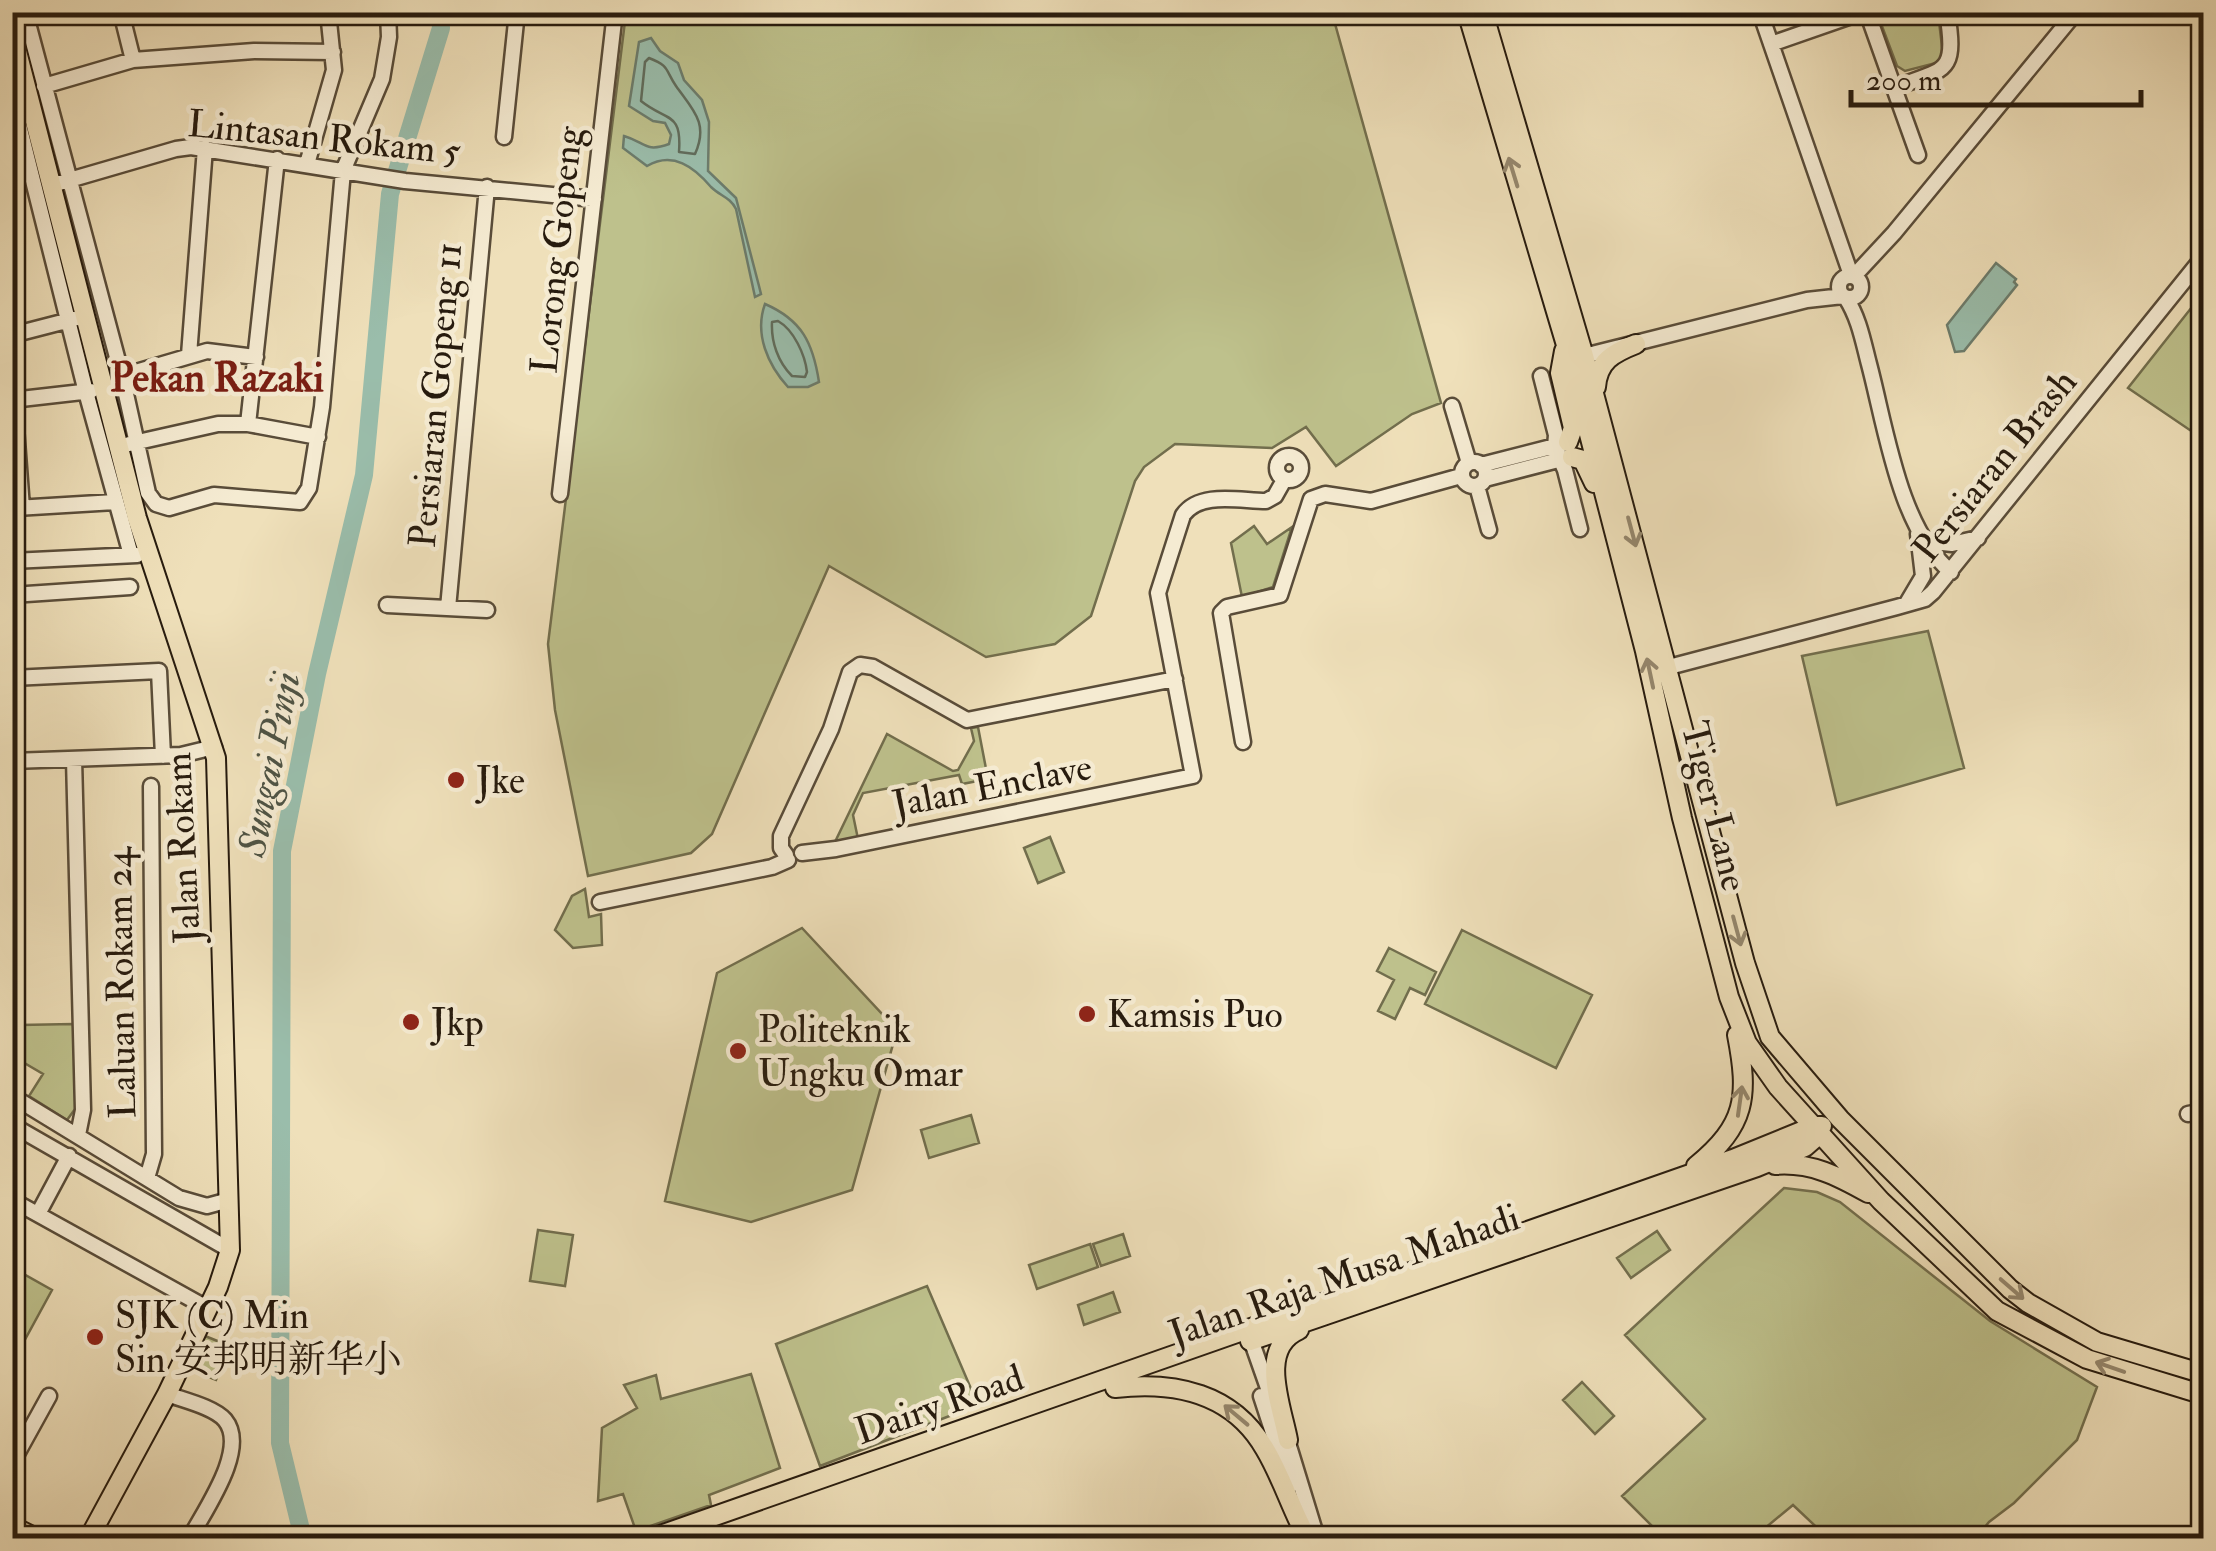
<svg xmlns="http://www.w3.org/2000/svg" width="2216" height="1551" font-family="'IM FELL Double Pica','Noto Serif SC',serif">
	<rect width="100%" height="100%" fill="#efe0ba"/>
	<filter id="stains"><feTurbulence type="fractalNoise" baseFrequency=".002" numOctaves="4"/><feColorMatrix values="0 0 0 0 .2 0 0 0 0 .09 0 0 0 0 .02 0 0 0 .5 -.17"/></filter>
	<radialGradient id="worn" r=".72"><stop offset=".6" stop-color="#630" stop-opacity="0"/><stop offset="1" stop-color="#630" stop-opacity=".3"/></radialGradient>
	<path fill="#bec18c" stroke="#726e4d" stroke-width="2.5" d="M626 13H1332L1441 403 1412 414 1336 466 1306 427 1272 448 1175 444 1144 467 1135 481 1091 616 1055 644 986 657 829 566 712 834 691 853 588 876 555 710 548 644Z
		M1877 13H1938L1943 55 1936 63 1905 71 1897 66Z
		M2203 293V439L2128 388Z
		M1254 526 1267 544 1292 527 1273 587 1242 597 1231 543Z
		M1928 631 1964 768 1837 805 1802 656Z
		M978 727 988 779 962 784 959 775 863 793 853 815 858 839 834 844 887 734 953 771 958 770 974 741 971 728Z
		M1050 837 1064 872 1038 883 1024 848Z
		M585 889 589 917 601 914 602 945 573 948 555 930 572 896Z
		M802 928 897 1030 852 1190 751 1222 665 1201 717 973Z
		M1462 930 1592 995 1556 1068 1425 1004Z
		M1389 948 1436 972 1425 995 1410 988 1395 1019 1378 1011 1394 980 1377 971Z
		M73 1024 78 1105 67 1120 29 1096 43 1074 21 1061 20 1025Z
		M971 1115 979 1143 929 1158 921 1130Z
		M1784 1188 1817 1192 1840 1202 1990 1321 2097 1387 2077 1440 2014 1503 1989 1522 1976 1538H1828L1793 1505 1753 1538H1664L1622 1496 1705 1419 1625 1335Z
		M538 1230 573 1235 565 1286 530 1281Z
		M1657 1231 1670 1250 1631 1278 1617 1258Z
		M1123 1234 1130 1256 1101 1266 1093 1244Z
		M1090 1244 1098 1267 1037 1289 1029 1265Z
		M13 1268 52 1290 16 1356 12 1354Z
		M927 1286 978 1405 820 1466 776 1344Z
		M1113 1292 1120 1312 1084 1325 1078 1305Z
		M205 1336 230 1346 216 1380 191 1370Z
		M751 1374 780 1468 709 1495 711 1505 636 1531 623 1494 598 1501 602 1428 637 1408 624 1385 656 1375 661 1399Z
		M1582 1382 1614 1416 1595 1434 1563 1400Z"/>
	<path fill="#9abdab" stroke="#6c7c6c" stroke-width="2.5" d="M651 38 660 51 678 63 684 80 702 100 709 122 708 171 736 198 759 286 761 294 755 297 736 209C730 197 720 196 711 187 694 167 673 151 647 166L623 148 624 136C645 142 645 153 669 144L671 135 665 123 653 121 629 106 639 42Z
		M1996 263 2016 279 2014 282 2017 285 1964 351 1955 352 1947 325Z
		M765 304C802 320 813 343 819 382L808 387H788C768 365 754 334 765 304Z"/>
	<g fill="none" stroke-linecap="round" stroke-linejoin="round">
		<path stroke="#606c5c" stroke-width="2.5" d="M649 58C670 66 665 70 676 86 693 110 709 123 695 154L679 152C682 111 667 122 641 101L645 62Z
			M778 321C794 330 805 355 807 372L805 377 792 376C778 362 771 342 772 322Z"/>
		<path stroke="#9abdab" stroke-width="18" d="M303 1538 280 1443 282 851 317 674 364 475 390 194 441 28 440 12"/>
		<g stroke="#594c39" stroke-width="19">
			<path id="minor" d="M25 12 122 376 148 493 156 504 169 508 214 495 300 502 309 488 322 407 343 171 382 79 389 37 388 12
				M121 12 133 60
				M1760 12 1851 275
				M1867 12 1894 88
				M1771 44 1863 12
				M44 86 133 60 254 51 333 52
				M12 97 86 392 131 555
				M504 137 517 12
				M1918 155 1894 88C1946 68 1957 75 1947 12
				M307 164 334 70 328 12
				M59 183 176 149 191 147 405 181 594 199
				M1839 287a11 11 0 1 1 22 0a11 11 0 1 1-22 0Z
				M1854 276 1894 233 2076 12
				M1846 298C1859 318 1863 341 1869 364 1886 428 1899 528 1951 572
				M12 335 74 319
				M189 355 205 148
				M1584 356 1807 300 1843 296
				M122 376 207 351 256 357
				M1541 376 1556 435 1555 447 1565 470 1580 529
				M12 400 91 391
				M14 400 22 508
				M1452 406 1469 463
				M248 424 277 159
				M129 444 218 424H248L318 437
				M1277 468a12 12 0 1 1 24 0a12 12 0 1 1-24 0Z
				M1462 474a12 12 0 1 1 24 0a12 12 0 1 1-24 0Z
				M1481 465 1563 444
				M1485 479 1566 458
				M1477 486 1489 530
				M560 494 615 12
				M1311 499 1325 494 1371 501 1461 476
				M16 508 115 502
				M1924 541 1952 544 1978 538
				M12 561 137 555
				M12 595 130 587
				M1907 603 1923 576 1918 534
				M387 605 487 610
				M448 608 487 187
				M1669 667 1897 607 1925 599 1933 592 2204 256
				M12 678 159 671 163 756
				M1243 742 1221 613 1227 607 1280 595 1311 499
				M74 759 83 1110 78 1135
				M12 761 181 755 214 747
				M802 853 836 849 1193 776 1158 593 1183 515C1200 491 1240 501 1266 501L1275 496 1284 480
				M786 855 781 848V836L831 729 850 672 860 665 873 667 967 720 1175 679
				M600 902 772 867 788 860
				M12 1096 179 1198 207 1206 229 1200
				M2188 1114 2204 1111
				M12 1125 230 1250
				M147 1178 154 1154 151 786
				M12 1200 207 1308
				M38 1214 69 1156
				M1249 1334 1275 1408
				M167 1394C183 1400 214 1407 225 1420 249 1449 204 1511 190 1538
				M1261 1396 1290 1485
				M1285 1433 1317 1538
				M12 1463 49 1396"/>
		</g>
		<g stroke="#271b0e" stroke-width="22">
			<path id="major" d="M1467 12 1566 345 1645 651 1682 818 1729 997 1747 1043 1778 1087 1881 1201 1997 1311 2087 1359 2204 1395
				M1483 12 1584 356 1745 963 1770 1037 1840 1119 2010 1289 2028 1303 2097 1342 2204 1374
				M12 32 137 518 216 758 230 1250 218 1287 167 1394 89 1538
				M1564 351 1560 373 1573 428 1568 442
				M1596 387C1598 361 1613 353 1636 344
				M1572 457 1583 460 1594 483
				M1775 1165C1811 1162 1838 1176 1868 1193
				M1696 1166C1746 1125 1749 1097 1737 1035
				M1250 1341 1757 1167 1805 1147 1821 1133
				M1115 1388C1175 1381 1233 1393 1265 1449 1280 1474 1289 1502 1302 1528
				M1288 1440C1282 1407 1257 1348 1299 1330
				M12 1526 36 1538
				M652 1538 1733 1159 1814 1126H1822"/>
		</g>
		<use href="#minor" stroke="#f5ebd2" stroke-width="14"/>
		<use href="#major" stroke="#efe0ba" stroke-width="18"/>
	</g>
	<defs><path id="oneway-shaft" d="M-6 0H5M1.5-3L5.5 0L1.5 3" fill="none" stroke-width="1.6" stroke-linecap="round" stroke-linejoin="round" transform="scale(2.5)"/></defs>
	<g stroke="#95876d">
		<use href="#oneway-shaft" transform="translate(1513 172) rotate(-107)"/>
		<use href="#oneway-shaft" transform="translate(1632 532) rotate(75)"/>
		<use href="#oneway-shaft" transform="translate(1650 673) rotate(-102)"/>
		<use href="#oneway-shaft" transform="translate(1737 931) rotate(75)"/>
		<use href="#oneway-shaft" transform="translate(1740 1101) rotate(-82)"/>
		<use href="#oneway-shaft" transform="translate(2012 1289) rotate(41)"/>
		<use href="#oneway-shaft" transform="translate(2110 1367) rotate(-161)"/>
		<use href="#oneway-shaft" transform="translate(1236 1415) rotate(-140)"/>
	</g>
	<g fill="#8f2418" stroke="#f5ebd2" stroke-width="4">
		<circle cx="456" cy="780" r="10"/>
		<circle cx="1087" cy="1014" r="10"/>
		<circle cx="411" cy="1022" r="10"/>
		<circle cx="738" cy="1051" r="10"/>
		<circle cx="95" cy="1337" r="10"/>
	</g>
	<g text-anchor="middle" stroke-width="9" stroke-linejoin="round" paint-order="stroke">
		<g font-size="38" fill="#271b0e" stroke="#f5ebd2">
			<text transform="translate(324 137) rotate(6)" y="13">Lintasan Rokam 5</text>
			<text transform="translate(556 250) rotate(-84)" y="13">Lorong Gopeng</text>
			<text transform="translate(435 395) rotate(-85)" y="13">Persiaran Gopeng 11</text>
			<text transform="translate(1994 465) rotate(-51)" y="13">Persiaran Brash</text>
			<text transform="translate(992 785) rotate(-11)" y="13">Jalan Enclave</text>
			<text transform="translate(1715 806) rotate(76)" y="13">Tiger Lane</text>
			<text transform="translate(182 848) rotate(-93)" y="13">Jalan Rokam</text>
			<text transform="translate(120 983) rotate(-91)" y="13">Laluan Rokam 24</text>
			<text transform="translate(1344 1275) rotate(-19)" y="13">Jalan Raja Musa Mahadi</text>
			<text transform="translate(939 1404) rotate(-19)" y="13">Dairy Road</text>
		</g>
		<g font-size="38" fill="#271b0e" stroke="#f5ebd2" text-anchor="start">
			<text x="476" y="793">Jke</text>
			<text x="1107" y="1027">Kamsis Puo</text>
			<text x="431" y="1035">Jkp</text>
			<text x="758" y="1042">Politeknik<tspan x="758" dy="44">Ungku Omar</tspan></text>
			<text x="115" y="1328">SJK (C) Min<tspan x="115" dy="44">Sin 安邦明新华小</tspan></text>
		</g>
		<g font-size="40" font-weight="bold" fill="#7a1f14" stroke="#f5ebd2">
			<text x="217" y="391">Pekan Razaki</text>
		</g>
		<g font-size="40" font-style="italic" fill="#4f5445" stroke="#f5ebd2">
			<text transform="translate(268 764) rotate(-79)" y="14">Sungai Pinji</text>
		</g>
	</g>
	<rect width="2216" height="1551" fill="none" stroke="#efe0ba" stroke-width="50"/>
	<rect x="15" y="15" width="2186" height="1521" fill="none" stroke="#271b0e" stroke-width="5"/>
	<rect x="25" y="25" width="2166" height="1501" fill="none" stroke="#271b0e" stroke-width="2.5"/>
	<path d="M1851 90v15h290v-15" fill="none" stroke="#271b0e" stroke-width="5"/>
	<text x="1866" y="90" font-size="30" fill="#271b0e" stroke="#f5ebd2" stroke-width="8" paint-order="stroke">200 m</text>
	<rect width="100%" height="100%" filter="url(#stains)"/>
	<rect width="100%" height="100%" fill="url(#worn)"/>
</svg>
